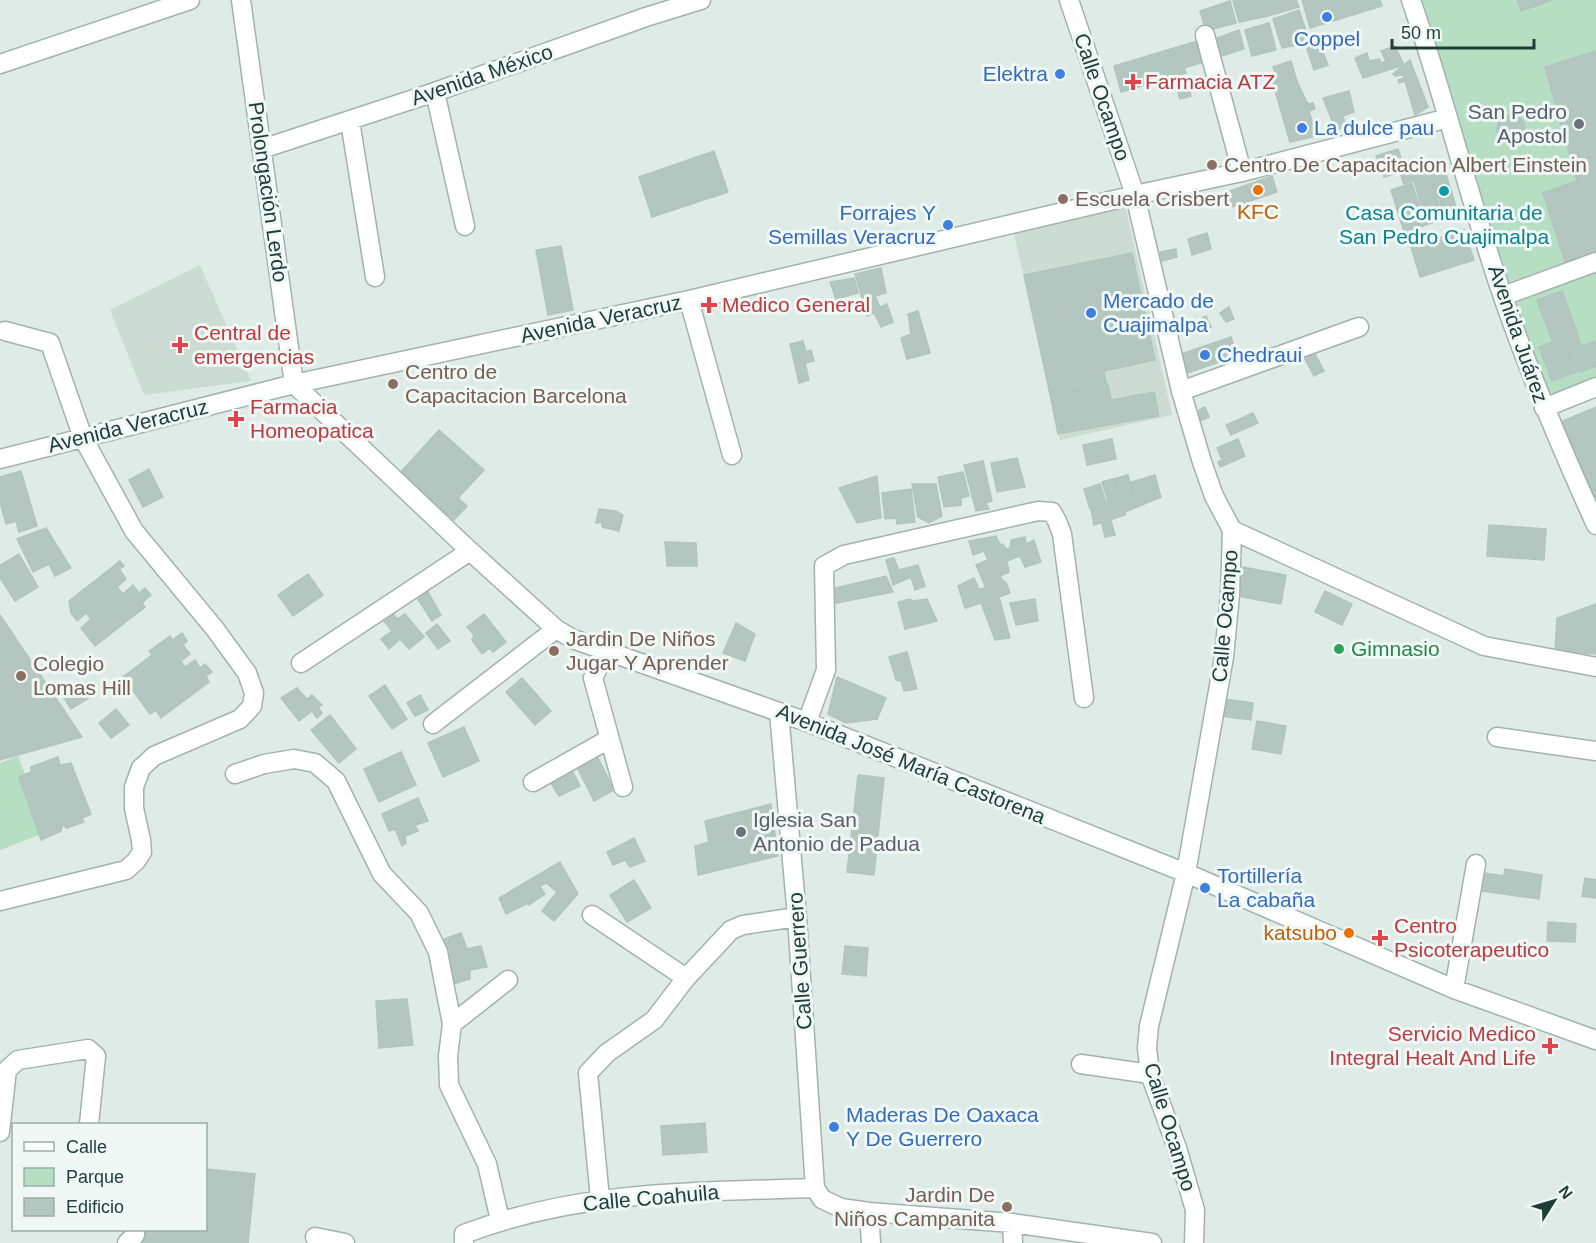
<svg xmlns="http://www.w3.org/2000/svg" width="1596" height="1243" font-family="Arial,sans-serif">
	<rect width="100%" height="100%" fill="#dfebe6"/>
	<path fill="#cddbd5" d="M1126 208 1172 415 1060 440 1014 233Z
		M200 265 251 381 144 395 110 310Z"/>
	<path fill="#b6dec3" d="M1410 0H1596V384L1550 405Z
		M18 756 47 832 0 850V763Z"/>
	<path fill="#b4c6c0" stroke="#b1c5be" stroke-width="1.5" d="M1263 0H1296L1299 7 1268 16Z
		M1263 0 1268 16 1239 22 1233 1Z
		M1302 0H1380L1382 6 1310 28Z
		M1517 0H1552L1521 11Z
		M1230 1 1236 23 1206 31 1200 11Z
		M1299 10 1310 42 1282 48 1273 19Z
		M1269 23 1276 50 1252 56 1245 30Z
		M1239 30 1244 49 1218 57 1215 39Z
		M1201 40 1207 61 1184 68 1186 73 1121 92 1114 66Z
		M1319 43 1328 65 1314 70 1307 49 1309 46Z
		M1395 46 1404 65 1363 78 1355 58 1367 53 1369 61 1379 59 1382 63 1386 61 1381 51Z
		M1596 51V252L1565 262 1543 193 1577 181 1545 67Z
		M1410 60 1428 107 1415 115 1405 81 1399 83 1398 80 1404 78 1403 75 1395 76 1393 74Z
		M1291 61 1297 81 1306 101 1309 104 1313 103 1315 109 1309 111 1317 136 1290 142 1271 77 1277 78 1273 67Z
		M1188 85 1191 96 1180 99 1177 89Z
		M1349 91 1354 112 1343 116 1346 127 1336 130 1323 98Z
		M1497 129a14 14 0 1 1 28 0a14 14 0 1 1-28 0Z
		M1398 149 1405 170 1384 177 1376 156Z
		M714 151 728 192 652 217 639 177Z
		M1596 156V192L1583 195 1573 163Z
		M1442 162 1459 216 1446 220 1429 165Z
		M1428 165 1439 204 1422 209 1414 180 1404 184 1400 173Z
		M1272 176 1277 192 1232 207 1227 192Z
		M1578 182 1583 197 1596 193V247L1567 257 1544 194Z
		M1412 183 1421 211 1440 205 1444 219 1404 232 1391 190Z
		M1464 230 1474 260 1420 277 1411 247Z
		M1207 233 1211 249 1192 255 1188 239Z
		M561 246 573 310 548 315 536 250Z
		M1176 249 1177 257 1162 261 1160 252Z
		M1132 253 1155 360 1104 371 1106 383 1050 394 1024 275Z
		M881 268 886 293 875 296 880 307 887 304 893 322 881 327 874 313 867 316 855 274Z
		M854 278 858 293 836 299 830 282Z
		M1562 291 1577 332 1552 341 1537 300Z
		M1229 307 1234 319 1226 322 1220 313Z
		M918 311 930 353 907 359 901 338 911 334 908 314Z
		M1206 316 1211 327 1202 331 1198 320Z
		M1577 333 1581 345 1571 348 1579 371 1552 381 1539 347Z
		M1231 337 1237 356 1187 373 1181 354Z
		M803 341 806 352 811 350 814 361 805 363 809 380 799 383 790 344Z
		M1596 341V366L1581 372 1574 349Z
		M1313 350 1324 371 1314 376 1303 355Z
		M1108 384 1111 400 1154 392 1159 416 1058 434 1050 394Z
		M1205 407 1209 417 1200 421 1199 410Z
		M1596 407V506H1593L1563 421Z
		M1253 413 1258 423 1231 435 1226 425Z
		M439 430 484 470 458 498 467 506 454 520 401 472Z
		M1112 439 1116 459 1087 465 1083 445Z
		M1238 439 1245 456 1220 467 1218 462 1222 460 1217 448Z
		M1017 458 1025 487 997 492 991 463Z
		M983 461 992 501 986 503 989 509 976 511 964 465Z
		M149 469 163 497 143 507 129 480Z
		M21 471 37 526 19 532 16 521 6 524 0 502V477Z
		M963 472 969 496 961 498V505L944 507 938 477Z
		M1128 475 1134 495 1120 499 1114 479Z
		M1155 475 1158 486 1145 491 1142 479Z
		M877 476 881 518 857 523 839 488Z
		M1113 479 1118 499 1108 502 1102 482Z
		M1142 479 1145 491 1134 494 1131 482Z
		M912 484H936L942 516 929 523 918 517Z
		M1100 484 1106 503 1090 509 1084 489Z
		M1158 487 1161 497 1125 512V515L1094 525 1091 509Z
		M911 489 915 522 897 524 896 518 885 519 882 493Z
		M599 509 616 511 623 515 619 531 602 527V522L596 523Z
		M1111 521 1115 535 1105 537 1102 524Z
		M1489 525 1546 529 1544 560 1487 556Z
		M46 528 71 568 55 576 49 564 33 572 17 539Z
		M996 536 1000 545 1003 544 1006 549 1010 548 1011 540 1025 537 1026 544 1034 540 1041 562 1025 567 1020 556 1007 561 1009 572 1000 576 1003 581 1006 582 1010 593 999 597 1010 638 995 640 981 603 965 608 958 586 974 578 979 589 986 588 976 565 988 560 984 551 973 555 969 541Z
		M665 542 696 543 697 566H667Z
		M19 554 38 587 15 601 0 578V565Z
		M894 558 899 570 918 565 925 586 915 590 911 577 893 585 886 560Z
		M120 561 124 566 119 569 126 579 117 587 123 594 133 585 139 593 145 588 151 595 142 603 145 607 95 646 81 628 91 619 86 613 77 621 71 613 69 601Z
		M1243 567 1286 575 1281 604 1237 596Z
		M308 574 323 595 293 616 278 595Z
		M886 576 893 592 832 604 827 590Z
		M429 583 428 592 441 615 432 621 414 593Z
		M1325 591 1352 604 1342 625 1315 612Z
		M910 599 912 601 927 599 937 621 905 629 898 602Z
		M1035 599 1038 621 1016 625 1010 603Z
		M1596 604V654L1555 651 1557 618Z
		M391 610 397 619 405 614 424 637 409 649 400 639 389 649 381 639 392 631 380 616Z
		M484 614 506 642 493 652 490 648 482 654 472 640 474 635 467 627Z
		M0 615 82 737 0 760Z
		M736 623 755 634 745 661 723 653Z
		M437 624 450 641 438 649 426 633Z
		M182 633 187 641 183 645 190 654 181 661 185 667 195 660 200 668 205 664 212 672 206 676 209 682 161 718 156 710 150 714 123 677 152 655 149 651 170 636 172 640Z
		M907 652 917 689 904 691 901 681 896 680 889 657Z
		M837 677 886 698 877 719 846 723 828 714Z
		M522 678 551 711 535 725 506 692Z
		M87 682 95 694 71 709 60 692 71 684 75 690Z
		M385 685 407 719 392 729 369 696Z
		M297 688 307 699 312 695 322 705 318 707 322 713 317 718 312 711 299 721 281 698Z
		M420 695 428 710 415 716 407 703Z
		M1224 699 1253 703 1251 720 1222 716Z
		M116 709 129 725 111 738 99 723Z
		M330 715 356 749 339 763 311 730Z
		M1257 721 1286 726 1281 754 1252 749Z
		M464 727 479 761 443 777 428 743Z
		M401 752 416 785 379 802 364 769Z
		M597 756 614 790 594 801 577 767Z
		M58 757 60 765 71 763 91 814 82 818 84 822 66 828 63 823 61 831 41 840 19 777 31 772V767Z
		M571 768 580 786 559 796 549 780Z
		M858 775 884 778 874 875 847 872Z
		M418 798 428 821 415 825 418 831 405 836 406 843 402 846 395 829 389 831 382 814Z
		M771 804 778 856 698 875 695 846 709 842 705 821Z
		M634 838 645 861 630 867 625 860 613 865 607 852Z
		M560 862 578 894 554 921 542 911 557 892 546 883 540 886 545 894 529 905 528 903 506 914 499 898Z
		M1505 869 1542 875 1539 899 1476 890 1479 872 1504 876Z
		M1585 878 1596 880V898L1582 896Z
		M634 880 651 908 627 922 610 895Z
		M1548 922 1576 924 1575 942 1547 941Z
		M461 933 467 949 481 946 487 967 470 970V979L450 985 439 941Z
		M845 946 868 948 866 976 842 974Z
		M407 999 413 1045 379 1048 376 1001Z
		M705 1123 707 1152 663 1155 661 1126Z
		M206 1169 255 1174 248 1243H136L138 1230H206Z"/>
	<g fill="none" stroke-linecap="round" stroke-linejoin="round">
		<g stroke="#a2b3ae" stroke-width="21">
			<path id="minor" d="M241 0 294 384
				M1069 0 1135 195 1181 391 1202 462 1214 496 1232 530 1230 594 1224 657 1186 873 1149 1026 1147 1048 1150 1074 1177 1148 1195 1210 1194 1243
				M1411 0C1445 98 1469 199 1503 297 1530 375 1562 450 1596 525
				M1205 35 1242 172
				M0 64 190 0
				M435 92 465 226
				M350 121 375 277
				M262 149 435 92 646 17 701 0
				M1503 296 1596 262
				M689 300 732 455
				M294 384 470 551 556 629 573 639 807 722 1186 873 1454 989 1596 1040
				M1181 391 1359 327
				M1544 408 1596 387
				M0 459 294 384 689 300 1135 195 1242 172 1448 118
				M1232 530 1484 646 1596 667
				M601 649 599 666 593 678 623 787
				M301 663 470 551
				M779 712 797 917 815 1188 822 1199 841 1208 869 1212 1012 1223 1152 1243
				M807 722 826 670 824 566 844 555 1038 511 1052 512 1057 521 1062 534 1084 698
				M433 724 556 629
				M1497 737 1596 751
				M235 774 264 764 294 759 315 763 336 781 382 874 419 913 438 952 452 1024 448 1056 449 1085 487 1164 500 1220
				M533 782 609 739
				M0 901 126 870 136 861 142 852 141 840 134 808V787L141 768 154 756 240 719 252 706 254 693 247 673 215 629 134 531 83 438 50 343 5 331
				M592 915 686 978
				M1454 989 1476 864
				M452 1024 508 980
				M1081 1064 1150 1074
				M0 1132 7 1070 18 1060 88 1049 96 1056 89 1124
				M600 1199 588 1073 607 1053 654 1020 686 978 731 930 743 925 797 917
				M869 1212 871 1243
				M1012 1223 1013 1243
				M315 1237 345 1243
				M127 1243 135 1235V1230
				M464 1243V1234C579 1190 694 1192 815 1188"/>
		</g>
		<use href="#minor" stroke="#fff" stroke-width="18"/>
	</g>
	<g fill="#3f7fe0" stroke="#eff8f4" stroke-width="2">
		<circle cx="1327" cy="17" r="6"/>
		<circle cx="1060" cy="74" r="6"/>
		<circle cx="1302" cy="128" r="6"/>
		<circle cx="948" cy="225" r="6"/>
		<circle cx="1091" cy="313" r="6"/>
		<circle cx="1205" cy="355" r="6"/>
		<circle cx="1205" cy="888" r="6"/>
		<circle cx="834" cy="1127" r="6"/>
	</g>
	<g fill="#e0444e" stroke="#eff8f4" stroke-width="2">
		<path d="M1130 73h6v6h6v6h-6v6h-6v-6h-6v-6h6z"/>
		<path d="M706 296h6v6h6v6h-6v6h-6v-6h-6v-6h6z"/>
		<path d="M177 336h6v6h6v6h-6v6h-6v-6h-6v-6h6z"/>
		<path d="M233 410h6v6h6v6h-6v6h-6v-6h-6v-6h6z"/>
		<path d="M1377 929h6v6h6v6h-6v6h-6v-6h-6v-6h6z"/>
		<path d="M1547 1037h6v6h6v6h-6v6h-6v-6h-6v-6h6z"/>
	</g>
	<g fill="#6b7280" stroke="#eff8f4" stroke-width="2">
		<circle cx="1579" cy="124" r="6"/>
		<circle cx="741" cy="832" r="6"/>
	</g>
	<g fill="#8d6e63" stroke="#eff8f4" stroke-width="2">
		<circle cx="1212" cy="165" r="6"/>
		<circle cx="1063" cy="199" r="6"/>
		<circle cx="393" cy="384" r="6"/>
		<circle cx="554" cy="651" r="6"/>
		<circle cx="21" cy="676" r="6"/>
		<circle cx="1007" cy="1207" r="6"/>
	</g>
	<g fill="#e8710a" stroke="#eff8f4" stroke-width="2">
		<circle cx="1258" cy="190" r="6"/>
		<circle cx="1349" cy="933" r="6"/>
	</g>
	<circle fill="#0f9aa8" stroke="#eff8f4" stroke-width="2" cx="1444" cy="191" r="6"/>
	<circle fill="#2e9e5b" stroke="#eff8f4" stroke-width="2" cx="1339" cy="649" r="6"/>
	<g text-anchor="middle" stroke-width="6" stroke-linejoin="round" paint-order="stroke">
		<g font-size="21" fill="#366cbe" stroke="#eff8f4" text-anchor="start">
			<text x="1327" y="46" text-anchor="middle">Coppel</text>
			<text x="1048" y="81" text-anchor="end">Elektra</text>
			<text x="1314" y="135">La dulce pau</text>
			<text x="936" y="220" text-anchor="end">Forrajes Y<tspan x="936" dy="24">Semillas Veracruz</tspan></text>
			<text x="1103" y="308">Mercado de<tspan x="1103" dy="24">Cuajimalpa</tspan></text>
			<text x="1217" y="362">Chedraui</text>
			<text x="1217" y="883">Tortillería<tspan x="1217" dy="24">La cabaña</tspan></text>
			<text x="846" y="1122">Maderas De Oaxaca<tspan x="846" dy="24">Y De Guerrero</tspan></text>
		</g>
		<g font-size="21" fill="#1f3c36" stroke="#eff8f4">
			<text transform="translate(482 75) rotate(-19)" y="7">Avenida México</text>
			<text transform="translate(1102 97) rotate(71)" y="7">Calle Ocampo</text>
			<text transform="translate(268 192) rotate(82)" y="7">Prolongación Lerdo</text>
			<text transform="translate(601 319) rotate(-12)" y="7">Avenida Veracruz</text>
			<text transform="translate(1518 334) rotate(71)" y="7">Avenida Juárez</text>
			<text transform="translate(128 426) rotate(-14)" y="7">Avenida Veracruz</text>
			<text transform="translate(1225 616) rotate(-85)" y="7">Calle Ocampo</text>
			<text transform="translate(911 764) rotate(22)" y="7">Avenida José María Castorena</text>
			<text transform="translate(800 961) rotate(-94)" y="7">Calle Guerrero</text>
			<text transform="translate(1170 1127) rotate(73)" y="7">Calle Ocampo</text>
			<text transform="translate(651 1198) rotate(-5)" y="7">Calle Coahuila</text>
		</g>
		<g font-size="21" fill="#be3a42" stroke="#eff8f4" text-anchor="start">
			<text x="1145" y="89">Farmacia ATZ</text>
			<text x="722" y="312">Medico General</text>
			<text x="194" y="340">Central de<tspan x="194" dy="24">emergencias</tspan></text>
			<text x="250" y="414">Farmacia<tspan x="250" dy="24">Homeopatica</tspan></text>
			<text x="1394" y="933">Centro<tspan x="1394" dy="24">Psicoterapeutico</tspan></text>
			<text x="1536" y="1041" text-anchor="end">Servicio Medico<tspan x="1536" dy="24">Integral Healt And Life</tspan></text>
		</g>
		<g font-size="21" fill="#5b616d" stroke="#eff8f4" text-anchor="end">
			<text x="1567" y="119">San Pedro<tspan x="1567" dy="24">Apostol</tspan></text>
			<text x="753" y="827" text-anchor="start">Iglesia San<tspan x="753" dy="24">Antonio de Padua</tspan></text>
		</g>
		<g font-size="21" fill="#785e54" stroke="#eff8f4" text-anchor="start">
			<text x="1224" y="172">Centro De Capacitacion Albert Einstein</text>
			<text x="1075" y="206">Escuela Crisbert</text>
			<text x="405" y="379">Centro de<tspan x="405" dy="24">Capacitacion Barcelona</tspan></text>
			<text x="566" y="646">Jardin De Niños<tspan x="566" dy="24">Jugar Y Aprender</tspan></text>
			<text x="33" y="671">Colegio<tspan x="33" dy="24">Lomas Hill</tspan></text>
			<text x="995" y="1202" text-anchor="end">Jardin De<tspan x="995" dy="24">Niños Campanita</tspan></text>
		</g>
		<g font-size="21" fill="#c56008" stroke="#eff8f4">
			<text x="1258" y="219">KFC</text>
			<text x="1337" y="940" text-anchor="end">katsubo</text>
		</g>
		<g font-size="21" fill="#0d838f" stroke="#eff8f4">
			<text x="1444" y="220">Casa Comunitaria de<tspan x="1444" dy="24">San Pedro Cuajimalpa</tspan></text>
		</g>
		<g font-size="21" fill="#27864d" stroke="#eff8f4" text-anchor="start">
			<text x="1351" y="656">Gimnasio</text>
		</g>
	</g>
	<rect x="12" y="1123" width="195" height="108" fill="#eff8f4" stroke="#9cada8" stroke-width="1.5"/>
	<rect x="24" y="1142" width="30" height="9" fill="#ffffff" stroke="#9cada8" stroke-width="1.5"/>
	<text x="66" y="1153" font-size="18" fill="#1f3c36">Calle</text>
	<rect x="24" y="1168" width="30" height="18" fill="#b6dec3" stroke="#9cada8" stroke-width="1.5"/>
	<text x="66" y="1183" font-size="18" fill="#1f3c36">Parque</text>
	<rect x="24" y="1198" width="30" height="18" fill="#b4c6c0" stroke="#9cada8" stroke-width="1.5"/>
	<text x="66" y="1213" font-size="18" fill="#1f3c36">Edificio</text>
	<g transform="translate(1554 1201) rotate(53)" stroke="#eff8f4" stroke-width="4.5" paint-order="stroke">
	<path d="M0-4.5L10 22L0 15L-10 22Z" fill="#1f3c36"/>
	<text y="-9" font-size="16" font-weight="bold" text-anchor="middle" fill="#1f3c36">N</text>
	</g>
	<path d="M1392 39v9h142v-9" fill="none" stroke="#1f3c36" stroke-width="3"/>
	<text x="1401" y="39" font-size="18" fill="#1f3c36" stroke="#eff8f4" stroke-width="4.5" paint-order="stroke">50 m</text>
</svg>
